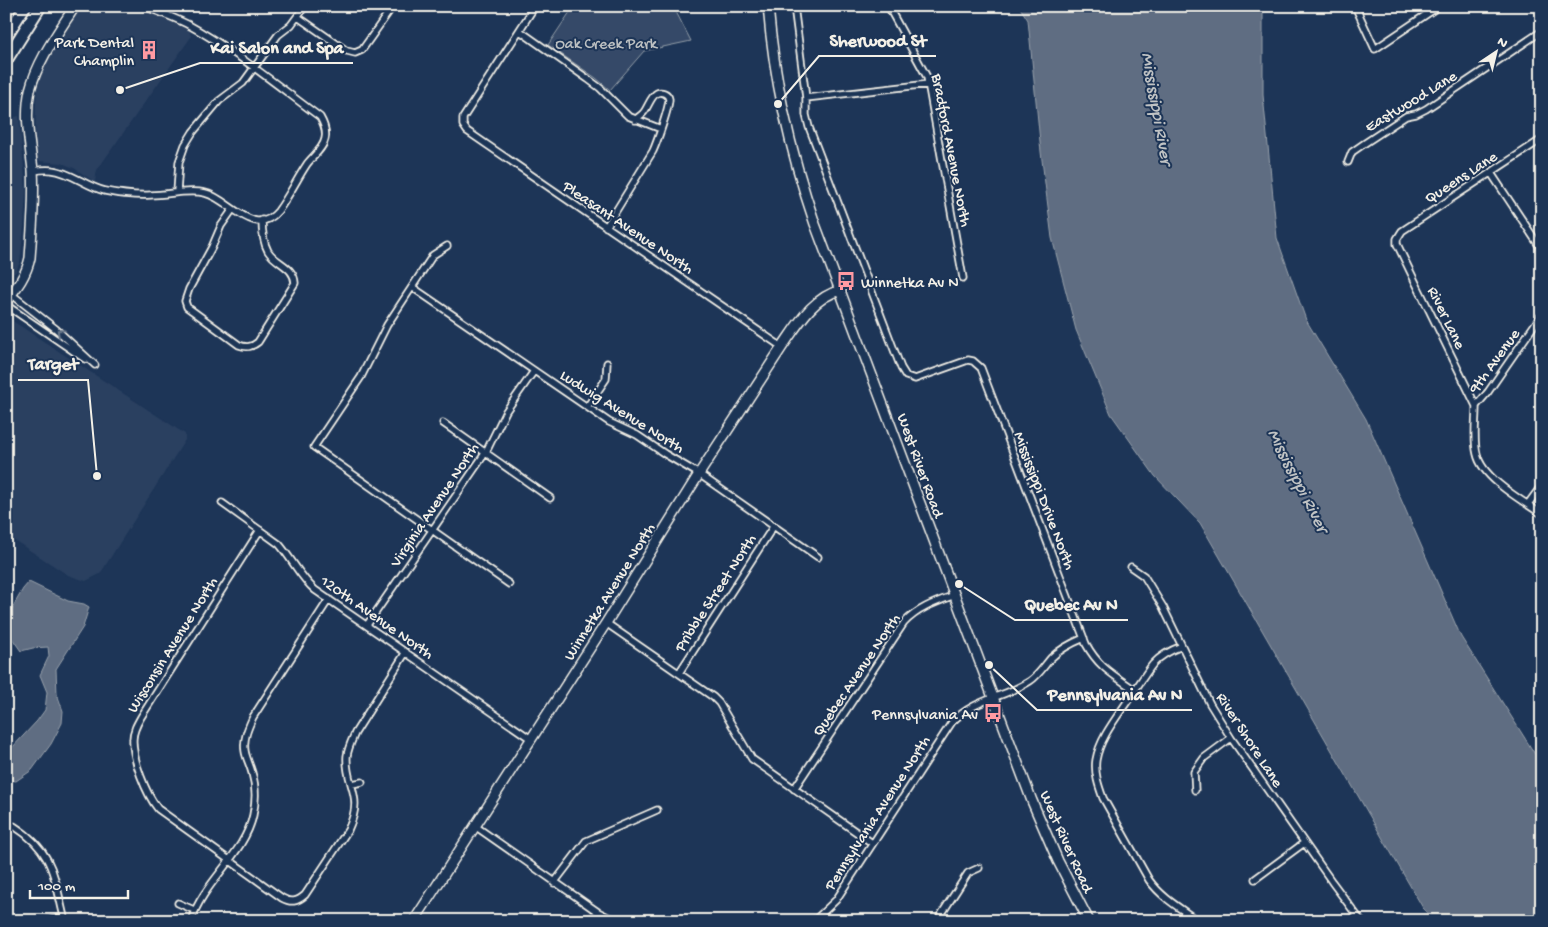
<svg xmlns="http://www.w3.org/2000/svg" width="1548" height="927" font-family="'Gochi Hand',sans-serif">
	<rect width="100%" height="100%" fill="#1d3557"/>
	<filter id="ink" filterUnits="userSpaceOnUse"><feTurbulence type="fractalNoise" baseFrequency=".02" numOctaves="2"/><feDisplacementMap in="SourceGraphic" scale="10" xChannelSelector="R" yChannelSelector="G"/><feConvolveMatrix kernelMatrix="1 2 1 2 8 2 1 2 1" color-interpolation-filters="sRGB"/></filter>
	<g filter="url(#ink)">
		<path fill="#2a4060" d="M80 6H124L153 13 189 29 191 37 97 170 95 182 74 168 62 163 40 161 36 158 35 152 36 99 38 81 49 56Z
			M19 116 26 190 24 224 20 262 15 273 11 274 6 271V119Z
			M11 320 185 434V440L100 574 86 581 68 575 6 535V323Z"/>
		<path fill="#354a67" stroke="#949ea8" d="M590 6H673L691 41 644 51 610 90 596 78 548 45 572 9Z"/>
		<path fill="#5e6d82" stroke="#9aa2ab" d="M1019 6H1263V95L1277 238 1306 320 1366 419 1461 637 1538 759 1542 762V921H1435L1423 908 1200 523 1155 476 1111 414 1076 330 1052 238 1041 152 1028 20Z
			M29 582 68 601 84 604 89 607 83 627 56 669 57 694 63 711 62 723 51 744 32 770 16 781 10 780 6 774 10 750 37 721 45 710 47 692 40 675 49 656 48 647 33 648 21 651 7 631 6 619 23 589Z"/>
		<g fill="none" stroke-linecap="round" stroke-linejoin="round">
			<g stroke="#f4f1e8" stroke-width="9">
				<path id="street" d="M535 6 463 118V125L467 131 782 347
					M794 6 806 98V115L809 127 901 368 906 376 915 379 968 360 973 361 981 368 1086 644C1099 668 1114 675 1135 690
					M888 6 927 77 963 278
					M1355 6 1375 49 1439 6
					M298 17 347 51 355 53 362 50 393 6
					M520 31 588 79 600 88 628 116 661 129
					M806 98 929 84
					M1348 162 1352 152 1365 143 1406 116 1416 114 1426 109 1542 31
					M33 171C39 170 46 169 52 170 71 172 87 187 105 191 120 194 136 196 151 195 169 195 187 189 205 193 229 198 254 240 278 211 289 196 297 179 307 164 313 156 323 149 325 139 327 131 324 124 320 117 278 86 233 49 187 24 173 17 159 12 144 6
					M1491 173 1542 250
					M177 192 179 162 185 145 193 132 219 101 243 83 278 35 291 25 305 6
					M233 209 221 226 212 247 189 289 185 301 187 307 194 312 239 345C247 348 252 347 258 342L295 283C294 266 276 264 268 251 263 242 262 231 262 220
					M606 227 653 151C657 142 669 108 669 99 668 93 661 91 657 93 651 96 648 107 644 112 642 115 638 117 635 120
					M447 246 433 255 387 325 361 377 314 447 509 584
					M412 287 609 422 637 435 665 454 699 474 818 557
					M6 290 56 329 95 365
					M6 305 85 359
					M1542 314 1488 392 1476 406C1476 422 1473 439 1477 454 1482 478 1521 500 1542 514
					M1476 406 1410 271 1397 244V239L1402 231 1542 139
					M587 407 606 379 607 363
					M443 423 550 498
					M222 503 279 544C292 559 300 577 315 590L531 739
					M1528 504 1542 485
					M260 530 141 717C137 724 133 731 133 739 132 759 146 794 158 809L282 898C291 903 297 902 305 895L348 830C365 794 345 787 347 756 348 748 352 740 355 733L406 652
					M1131 567 1144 576 1163 607 1210 704 1231 738 1332 882 1361 921
					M606 623 713 697 719 703 752 759 872 843
					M367 625 486 452 506 411 534 371
					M1182 646C1171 650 1161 655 1153 664 1145 674 1138 686 1131 696 1118 716 1100 737 1096 760 1094 773 1099 787 1103 798L1149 880C1162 898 1180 908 1198 921
					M679 673 773 527
					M352 784 362 782
					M794 789 904 623C918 608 936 602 955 595
					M1195 790 1194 772 1204 758 1231 738
					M14 826C55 852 54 878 65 921
					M475 826 598 912 610 918 637 921
					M1255 879 1304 843
					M554 883 586 841 657 810
					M178 903 194 910
					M47 921 64 917
					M191 921C203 882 245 854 253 815 256 801 256 786 252 773 250 765 246 758 245 751 243 739 248 728 253 717L329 599
					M638 921 664 919 679 921
					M814 921 836 900 952 722C976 698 1004 698 1030 681 1039 675 1044 666 1051 658 1060 649 1072 643 1084 638
					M937 921 968 873 979 868"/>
			</g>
			<g stroke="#f4f1e8" stroke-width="12">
				<path id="secondary" d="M768 6C774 80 791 154 815 224L1032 801 1058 861 1089 921
					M6 301C17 287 26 276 30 258 32 229 35 199 33 170 30 144 24 117 30 90 38 59 58 33 75 6
					M414 921 606 623 699 474 782 347C798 324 813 297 841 290"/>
			</g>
			<g stroke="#f4f1e8" stroke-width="15">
				<path id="highway" d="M6 13 11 6
					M6 60 40 6"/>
			</g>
			<use href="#street" stroke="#1d3557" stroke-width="5.5"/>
			<use href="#secondary" stroke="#1d3557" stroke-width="9"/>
			<use href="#highway" stroke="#1d3557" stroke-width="11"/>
		</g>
		<defs><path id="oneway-chevron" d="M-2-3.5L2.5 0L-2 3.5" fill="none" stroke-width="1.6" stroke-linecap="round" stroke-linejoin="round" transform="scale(1.25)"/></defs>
		<use stroke="#68778a" href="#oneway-chevron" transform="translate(60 332) rotate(-138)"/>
	</g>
	<defs>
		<g id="building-bare" transform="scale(1.5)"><path d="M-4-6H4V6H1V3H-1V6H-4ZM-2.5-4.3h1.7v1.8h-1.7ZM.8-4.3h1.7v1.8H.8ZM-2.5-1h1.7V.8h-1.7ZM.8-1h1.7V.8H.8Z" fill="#ff9aa2" stroke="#1d3557" stroke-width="2.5" paint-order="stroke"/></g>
		<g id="bus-bare" transform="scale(1.5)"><path d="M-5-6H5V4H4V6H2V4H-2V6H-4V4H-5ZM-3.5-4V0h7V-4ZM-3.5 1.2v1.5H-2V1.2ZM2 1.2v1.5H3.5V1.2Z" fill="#ff9aa2" stroke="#1d3557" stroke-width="2.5" paint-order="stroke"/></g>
	</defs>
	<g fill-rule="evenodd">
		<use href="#building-bare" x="149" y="50"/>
		<use href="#bus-bare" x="846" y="281"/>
		<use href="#bus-bare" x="993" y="713"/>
	</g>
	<g text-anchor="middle" stroke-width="4" stroke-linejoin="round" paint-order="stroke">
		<g font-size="16" fill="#f4f1e8" stroke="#1d3557" text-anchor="end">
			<text x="134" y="47">Park Dental<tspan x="134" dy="18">Champlin</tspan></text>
			<text x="861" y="287" text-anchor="start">Winnetka Av N</text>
			<text x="978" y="719">Pennsylvania Av</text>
		</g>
		<g font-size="16" fill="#bbbfc1" stroke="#1d3557">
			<text x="606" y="48">Oak Creek Park</text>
		</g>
		<g font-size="16" fill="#f4f1e8" stroke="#1d3557">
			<text transform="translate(1410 100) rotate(-31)" y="6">Eastwood Lane</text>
			<text transform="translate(953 150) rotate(79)" y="6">Bradford Avenue North</text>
			<text transform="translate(1460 176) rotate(-33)" y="6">Queens Lane</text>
			<text transform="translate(629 226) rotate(34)" y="6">Pleasant Avenue North</text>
			<text transform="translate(1448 317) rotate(64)" y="6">River Lane</text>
			<text transform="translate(1493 360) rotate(-54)" y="6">9th Avenue</text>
			<text transform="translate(623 410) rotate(32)" y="6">Ludwig Avenue North</text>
			<text transform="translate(922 465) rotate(70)" y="6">West River Road</text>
			<text transform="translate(1046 500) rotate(69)" y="6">Mississippi Drive North</text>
			<text transform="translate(433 504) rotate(-56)" y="6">Virginia Avenue North</text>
			<text transform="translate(608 591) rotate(-58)" y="6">Winnetka Avenue North</text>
			<text transform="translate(714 592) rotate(-57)" y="6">Pribble Street North</text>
			<text transform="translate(378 616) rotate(35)" y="6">120th Avenue North</text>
			<text transform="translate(171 644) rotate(-58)" y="6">Wisconsin Avenue North</text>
			<text transform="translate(855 674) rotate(-56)" y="6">Quebec Avenue North</text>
			<text transform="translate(1251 739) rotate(57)" y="6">River Shore Lane</text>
			<text transform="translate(876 812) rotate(-57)" y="6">Pennsylvania Avenue North</text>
			<text transform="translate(1068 841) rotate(66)" y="6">West River Road</text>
		</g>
		<g font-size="18" font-style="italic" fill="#c0c3c4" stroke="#1d3557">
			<text transform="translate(1158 108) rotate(80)" y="6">Mississippi River</text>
			<text transform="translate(1299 480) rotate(63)" y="6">Mississippi River</text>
		</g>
	</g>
	<path fill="none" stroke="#f4f1e8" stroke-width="2" d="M778 104L819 56H936M120 90L200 63H353M97 476L88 380H18M959 584L1015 620H1128M989 665L1037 710H1192"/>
	<g fill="#f4f1e8" stroke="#1d3557" stroke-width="2">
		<circle cx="778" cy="104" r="5"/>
		<circle cx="120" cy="90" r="5"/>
		<circle cx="97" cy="476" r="5"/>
		<circle cx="959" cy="584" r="5"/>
		<circle cx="989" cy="665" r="5"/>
	</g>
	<g font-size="18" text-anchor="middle" font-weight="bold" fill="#f4f1e8" stroke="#1d3557" stroke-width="4" stroke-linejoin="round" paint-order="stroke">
		<text x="878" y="46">Sherwood St</text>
		<text x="277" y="53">Kai Salon and Spa</text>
		<text x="53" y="369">Target</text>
		<text x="1071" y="610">Quebec Av N</text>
		<text x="1115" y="700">Pennsylvania Av N</text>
	</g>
	<rect width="1548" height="927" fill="none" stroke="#1d3557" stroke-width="25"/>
	<rect x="12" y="12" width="1523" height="902" fill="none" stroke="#f4f1e8" stroke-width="2" filter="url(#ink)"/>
	<g transform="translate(1496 52) rotate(35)" stroke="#1d3557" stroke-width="4" paint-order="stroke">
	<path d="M0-4L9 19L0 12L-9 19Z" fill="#f4f1e8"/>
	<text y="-8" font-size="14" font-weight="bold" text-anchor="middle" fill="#f4f1e8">N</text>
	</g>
	<path d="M30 890v8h98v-8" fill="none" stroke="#f4f1e8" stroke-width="2.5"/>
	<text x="38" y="890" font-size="15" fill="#f4f1e8" stroke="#1d3557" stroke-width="4" paint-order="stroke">100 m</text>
</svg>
